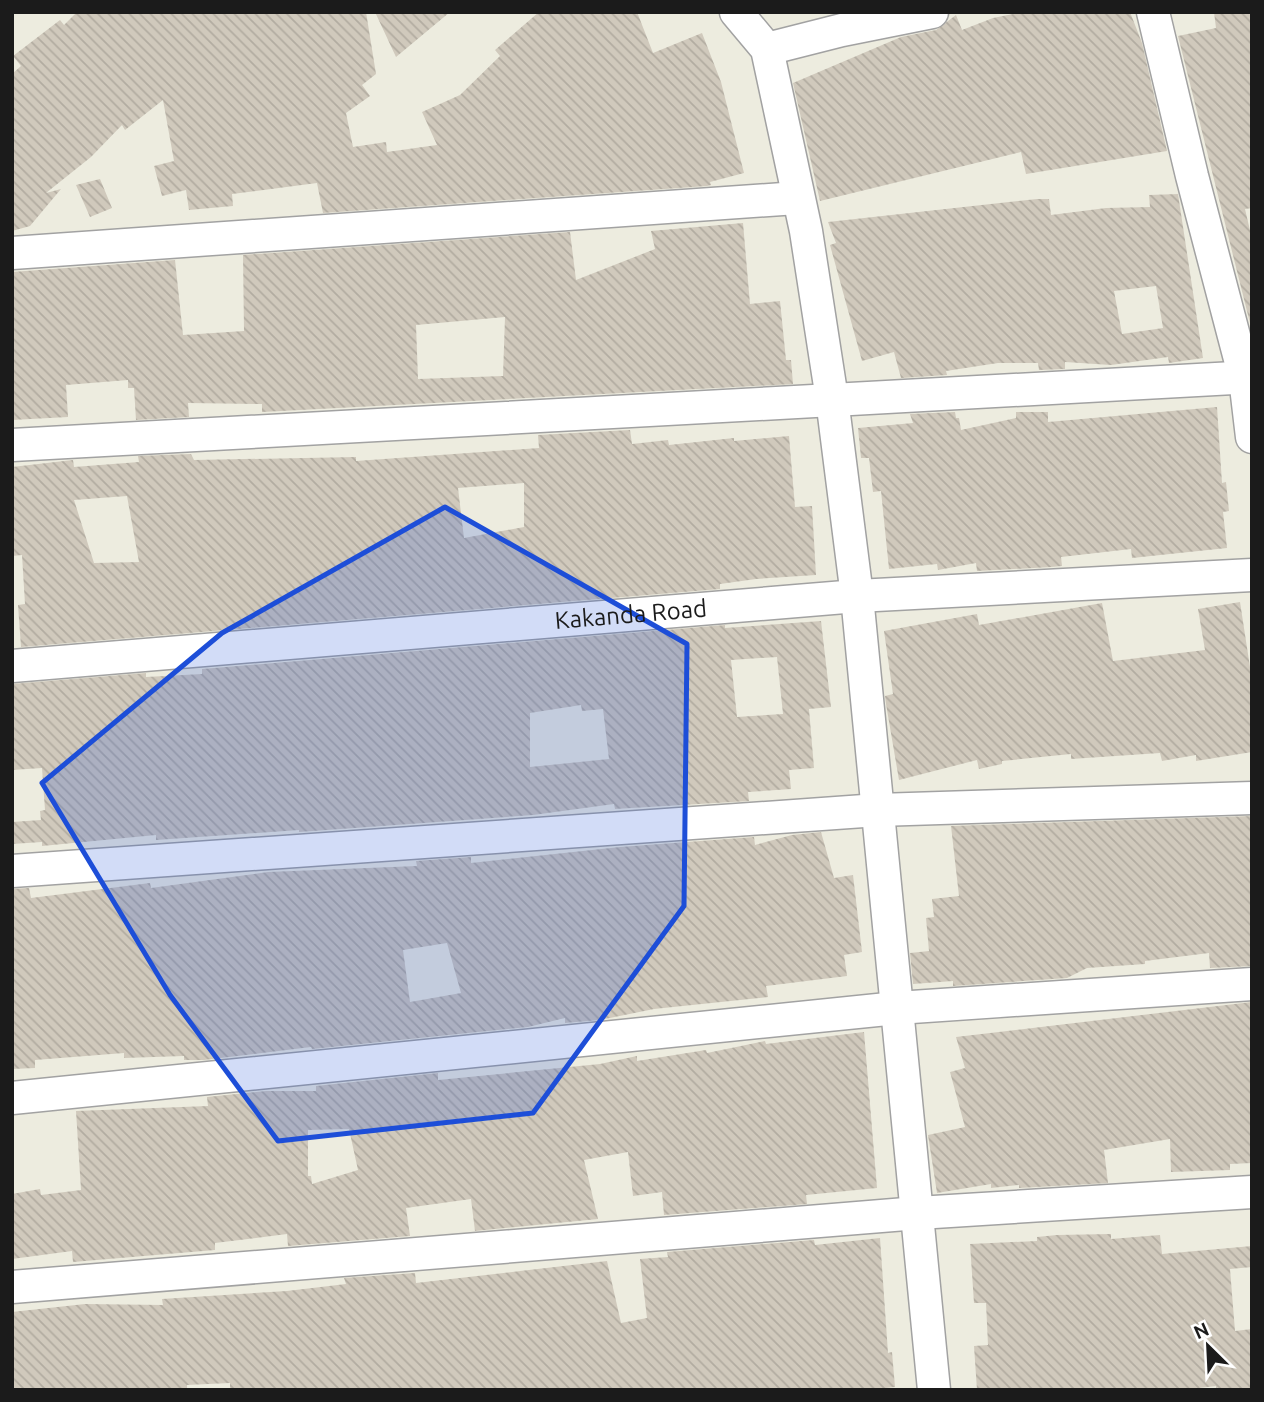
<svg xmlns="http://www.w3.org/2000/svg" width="1264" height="1402" font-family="Ubuntu,sans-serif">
	<defs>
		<pattern id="building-back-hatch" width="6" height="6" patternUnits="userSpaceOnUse" patternTransform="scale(1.75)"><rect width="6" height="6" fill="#d0c9bc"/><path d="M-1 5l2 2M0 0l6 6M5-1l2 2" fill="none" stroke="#b2aca1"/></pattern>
	</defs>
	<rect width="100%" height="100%" fill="#edecdf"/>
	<path fill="url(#building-back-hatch)" fill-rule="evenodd" d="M77 12H366L376 74 362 85 370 96 346 113 353 147 386 142 387 152 437 145 422 112 460 95 500 56 495 50 539 12H637L653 53 702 33 721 82 744 173 710 182 711 185 707 186 323 213 317 183 232 194 233 206 189 210 186 190 162 196 154 166 174 161 163 100 125 130 122 125 91 157 46 193 61 189 30 226 12 231V74L21 66 13 56 60 20 64 25Z
		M375 12H450L396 57Z
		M1023 12H1130L1142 43 1167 151 1026 174 1021 152 820 201 793 83 901 37 936 30 956 15 962 30 993 18Z
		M1214 12H1252V208L1245 209 1252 239V331L1178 36 1216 28Z
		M100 179 112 208 90 217 76 185Z
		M1178 194 1203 358 1169 363 1168 357 1111 365 1065 362V369L1039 370 1038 363H998L946 371 947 375 901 378 894 352 862 361 830 245 836 243 828 222 1037 199H1049L1051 215 1106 208 1150 207 1149 195ZM1156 286 1163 328 1122 334 1114 291Z
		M743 223 750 304 780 301 786 360H791L793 384 262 412V404L188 403 189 417 136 420 134 388H128V380L66 385 68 417 12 420V272L175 260 183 335 244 331 243 255 570 232 576 280 655 249 651 231ZM505 317 503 376 418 379 416 325Z
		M1217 407 1222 483 1226 482 1229 511 1223 512 1227 548 1132 558 1131 549 1061 557 1062 566 1051 567 977 571 976 563 938 570 937 564 889 569 881 491 873 492 869 458H861L858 428 913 423 910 414 955 412 956 418H959L961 430 1016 418V412H1048V422Z
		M630 430 632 444 668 440 669 445 734 438V441L789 436 795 507 812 506 816 575 756 579 720 584V589L21 647 18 605 25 604 22 555 12 556V467L73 460 74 467 139 462 138 456 191 454 194 460 356 457V461L539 448 538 435ZM524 483V527L464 538 458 488ZM127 496 139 562 94 563 74 500Z
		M1240 602 1252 680V752L1196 761V755L1162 761 1160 753 1071 759V754L1002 761V764L979 769 977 760 899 780 886 704 885 696 893 694 884 631 977 614 979 625 1102 603 1113 661 1205 650 1198 609Z
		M821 621 831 707 809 709 814 768 789 770 791 789 748 792 749 801 615 809 614 804 533 815 299 832V830L156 840V835L42 846V842L12 844V822L41 820 40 811 45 810 42 768 12 770V684L146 673V677L202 674V669L725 625V628ZM777 657 783 714 737 717 731 660ZM581 705 582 711 603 709 609 759 530 767V713Z
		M1252 816V966L1210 968 1209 953 1145 961V964L1087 968 1067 978 953 986V981L913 984 910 953 929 951 926 918 934 917 932 899 959 896 951 826Z
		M821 832 834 878 853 875 862 952 844 955 847 976 766 986 768 997 654 1009 600 1020 565 1023V1018L528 1027 312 1049 311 1047 204 1060H184V1056L124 1058V1053L35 1060V1068L12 1069V889L29 888 31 898 150 883 151 888 268 872 417 866 416 861 471 857V863L620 847 754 837 755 845 792 835ZM447 943 461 993 410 1002 403 950Z
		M1252 1002V1163L1230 1164V1170L1171 1172 1170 1139 1104 1150 1108 1183 1019 1188V1185L991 1188V1184L937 1193 928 1135 965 1127 950 1072 965 1068 956 1037Z
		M864 1032 877 1188 806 1195 807 1204 664 1215 662 1192 633 1196 628 1152 584 1160 598 1219 475 1231 471 1199 406 1208 410 1236 288 1246 287 1234 215 1243V1250L73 1262 72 1251 12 1259V1194L40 1189 41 1195 81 1190 76 1111 208 1106 207 1097 266 1091H316V1086L438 1073V1080L600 1064 637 1056V1061L706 1050 707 1053 765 1041 766 1044ZM349 1129 358 1170 312 1184 311 1176H308V1130Z
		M1111 1234V1239L1160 1235 1162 1254 1252 1246V1267L1230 1269 1235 1331 1252 1329V1390H1216V1386L1181 1390H977L974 1346 988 1345 986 1303H974L970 1244 1037 1241V1237L1057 1235Z
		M880 1238 888 1353 892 1352 895 1387 867 1390H230V1383L187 1385V1390H12V1312L85 1304 163 1305 162 1299 287 1291 346 1284 344 1278 415 1273 416 1283 607 1261 621 1323 647 1318 640 1259 668 1257 667 1252 814 1240 815 1245Z"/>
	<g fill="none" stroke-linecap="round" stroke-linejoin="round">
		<g stroke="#a2a2a2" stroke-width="35">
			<g id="minor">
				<path d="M736 12 767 49 806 231 832 399 857 596 934 1390"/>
				<path d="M1153 12 1192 176 1245 378 1252 437"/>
				<path d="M767 49 842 30 932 12"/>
				<path d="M12 253 797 198"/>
				<path d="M12 445 1252 377"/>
				<path id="s1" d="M12 666 857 596 1252 575"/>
				<path d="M12 871 878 810 1252 798"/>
				<path d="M12 1098 897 1008 1252 984"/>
				<path d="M12 1287 918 1213 1252 1192"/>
			</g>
		</g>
		<use href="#minor" stroke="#fff" stroke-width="32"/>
	</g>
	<path fill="#1d4ed8" fill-opacity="0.2" stroke="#1d4ed8" stroke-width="5" stroke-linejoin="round" d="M445 507 687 644 684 906 533 1113 278 1141 170 995 42 783 222 633Z"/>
	<g text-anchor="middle" stroke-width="5" stroke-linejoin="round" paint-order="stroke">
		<g font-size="24" fill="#1b1b1b" stroke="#fff">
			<text dy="8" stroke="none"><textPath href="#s1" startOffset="621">Kakanda Road</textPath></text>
		</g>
	</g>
	<rect width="1264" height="1402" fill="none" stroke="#1b1b1b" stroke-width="28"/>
	<g transform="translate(1208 1346) rotate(336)" stroke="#ffffff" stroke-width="5" paint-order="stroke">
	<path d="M0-5L12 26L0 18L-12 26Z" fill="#1b1b1b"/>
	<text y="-10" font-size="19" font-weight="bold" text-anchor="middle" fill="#1b1b1b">N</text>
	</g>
</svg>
